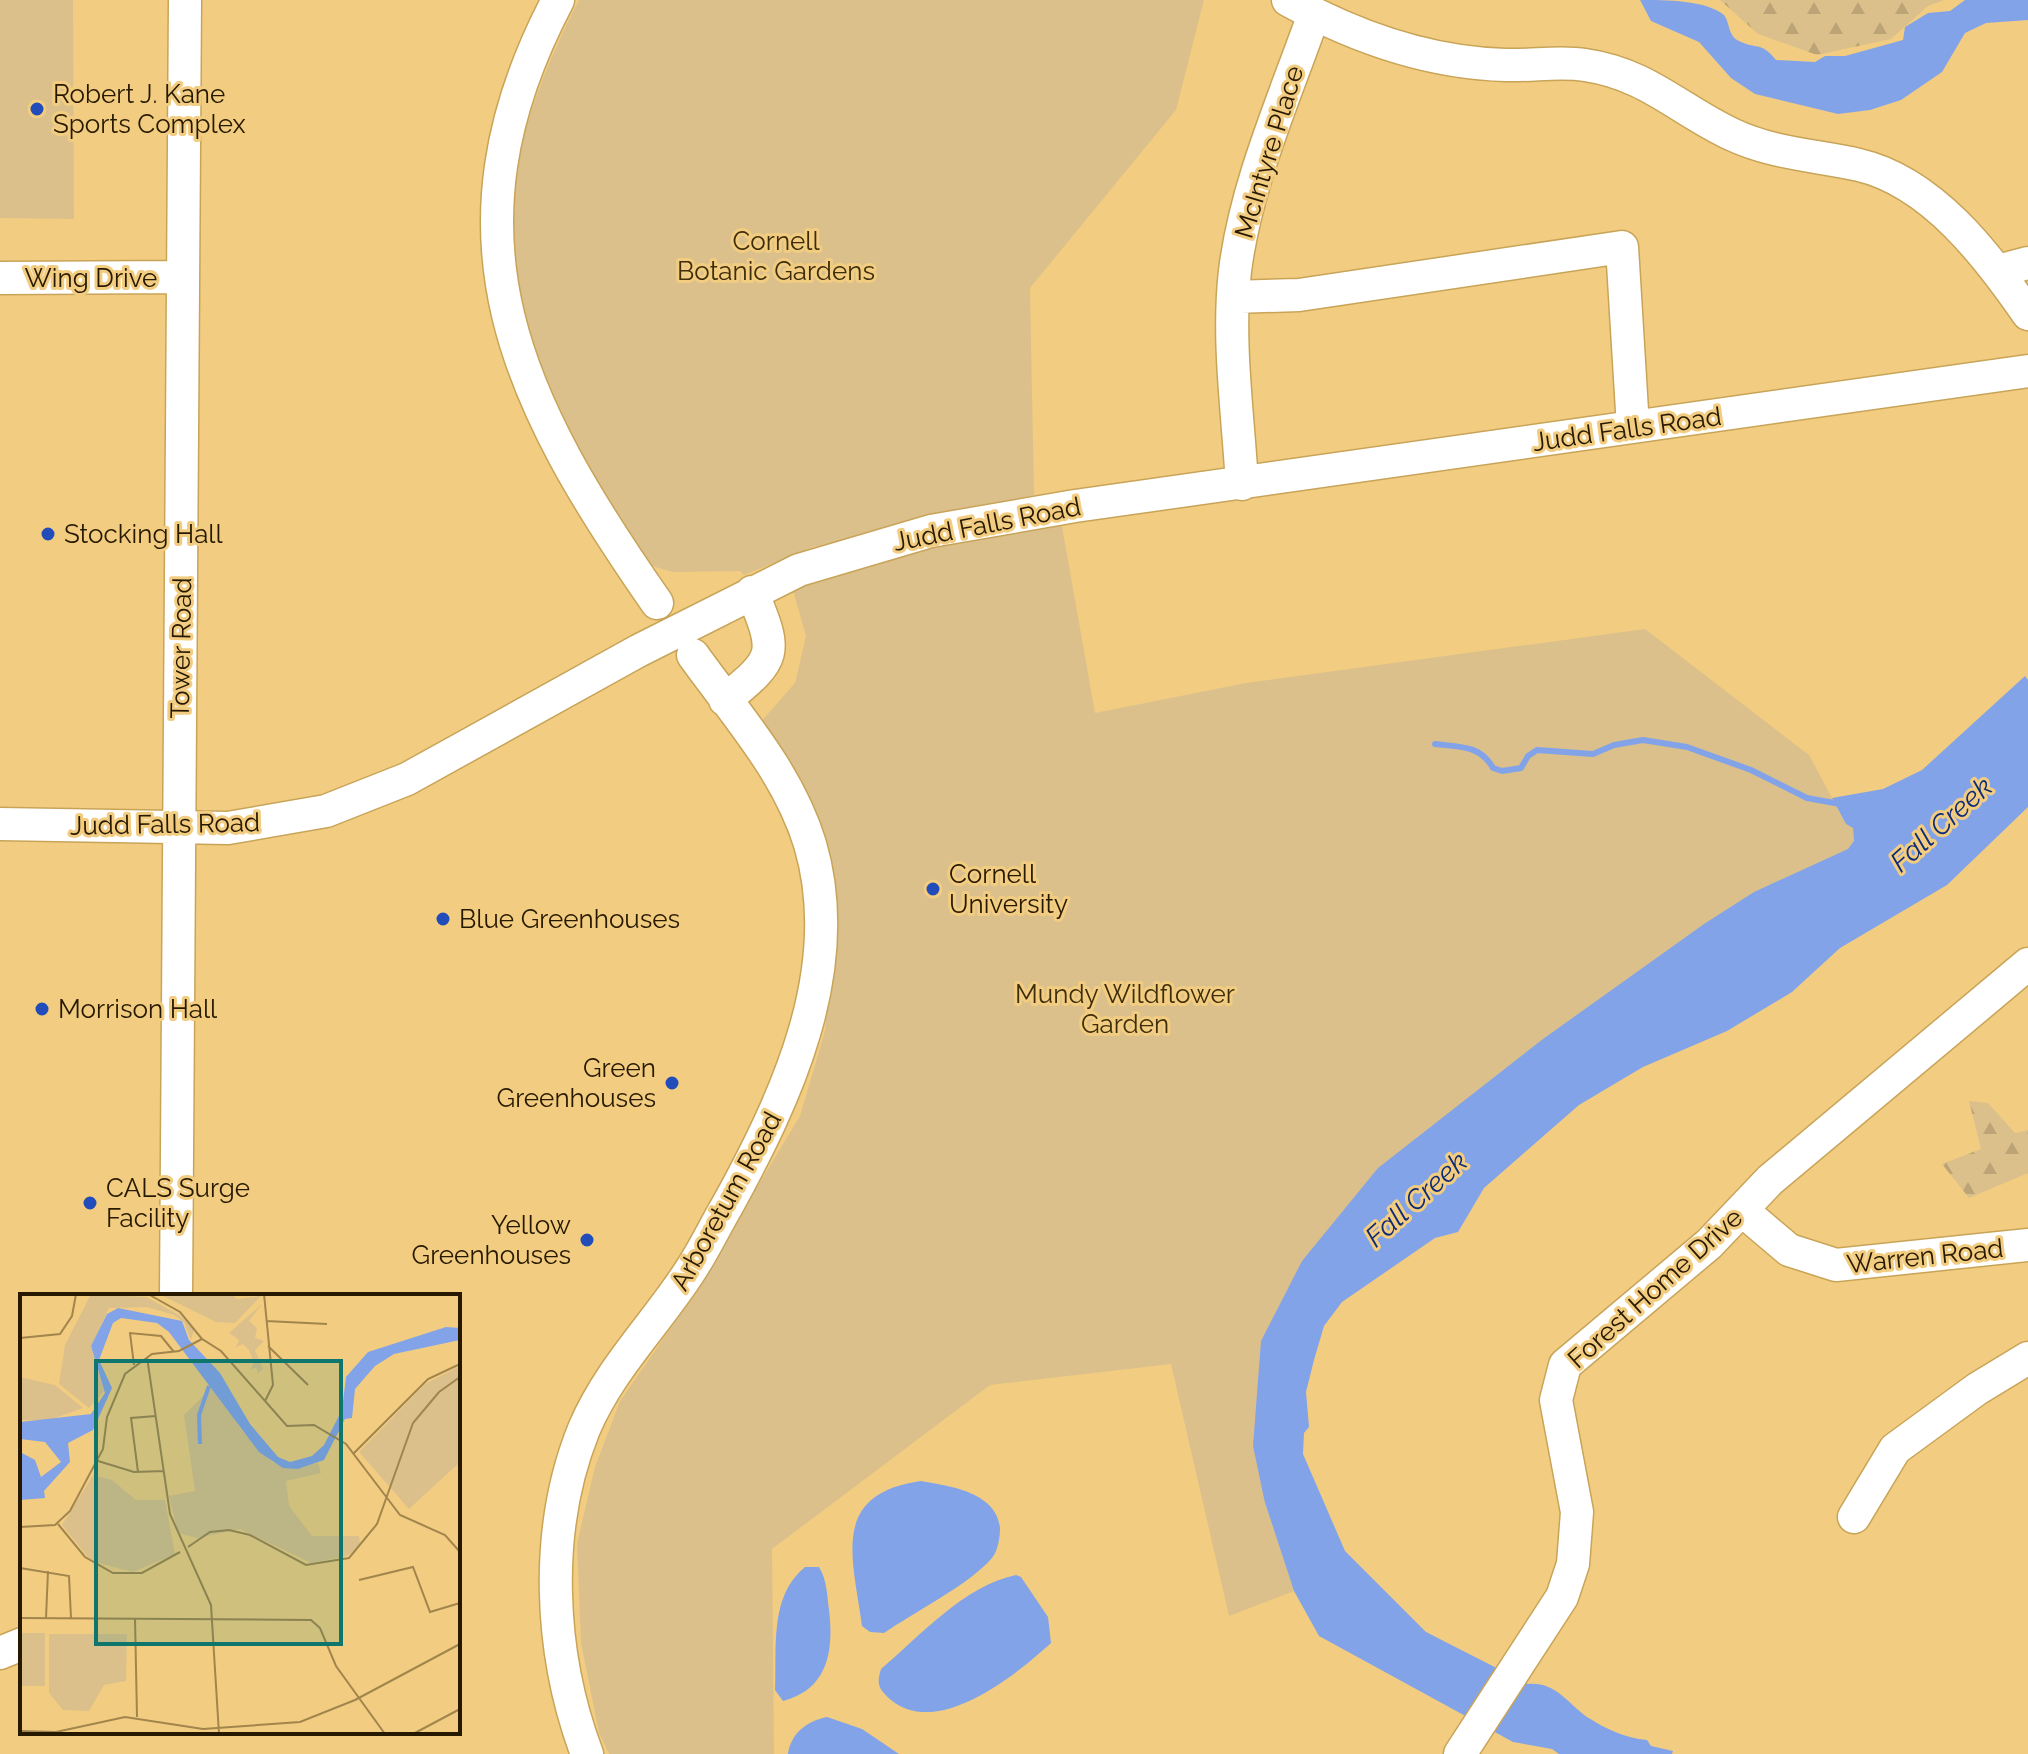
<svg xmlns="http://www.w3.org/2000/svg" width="2028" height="1754" font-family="Raleway,sans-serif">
	<defs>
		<pattern id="forest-firs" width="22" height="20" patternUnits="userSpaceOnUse" patternTransform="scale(2)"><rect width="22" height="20" fill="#dbc08b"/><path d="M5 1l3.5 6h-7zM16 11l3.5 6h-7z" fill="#bca476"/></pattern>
	</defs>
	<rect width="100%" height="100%" fill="#f2cd81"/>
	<path fill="url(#forest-firs)" d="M1720 0H1944L1928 6 1891 39 1817 55 1758 34Z
		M1969 1101 1988 1103 2015 1133 2028 1130V1173L1969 1198 1942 1164 1981 1149Z"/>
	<path fill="#dbc08b" d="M0 0H73L74 219 0 218Z
		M579 0H1204L1176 110 1030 288 1034 495 813 547 744 575 740 571 673 572 645 564C627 536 605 508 589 478 546 398 504 286 513 194 519 129 549 58 579 0Z
		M1061 521 1095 713 1246 683 1645 629 1809 755 1846 824 1853 828 1854 842 1848 850 1754 892 1543 1039 1302 1261 1265 1504 1294 1591 1229 1616 1171 1364 990 1385 772 1549 774 1754H609L599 1733 581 1643 577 1544 595 1467 620 1401 677 1319 800 1116 825 1031 833 936 759 724 795 683 806 636 792 587 905 552Z"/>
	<path fill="#83a3e8" d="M1640 0C1667 0 1705 0 1724 15 1730 23 1728 36 1739 41 1757 50 1761 41 1776 60L1815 62 1825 56H1845L1903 40 1905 27 1928 13 1950 11 1965 0H2028V20L1986 23 1965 33 1942 72 1901 100 1870 110 1838 114 1755 94 1731 78 1699 42 1651 21Z
		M2025 676 2028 680V807L1947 885 1840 948 1792 992 1727 1031 1643 1067 1579 1105 1484 1188 1458 1232 1435 1238 1342 1302 1324 1326 1314 1360 1306 1392 1309 1427 1304 1433 1303 1454 1345 1551 1426 1632 1528 1684C1556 1682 1566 1702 1587 1717 1606 1729 1625 1738 1647 1740L1651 1746 1673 1751 1672 1754H1559L1552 1749 1513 1742 1319 1636 1294 1591 1265 1503 1253 1446 1261 1341 1302 1261 1378 1168 1543 1039 1704 924 1754 892 1848 849 1854 841 1853 828 1846 824 1832 798 1883 789 1922 770Z
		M921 1481C949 1486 997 1492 1000 1528 1000 1537 998 1551 992 1558 970 1584 913 1613 884 1633L870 1632 862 1626C853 1558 829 1494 921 1481Z
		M805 1567H819C827 1580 827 1595 829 1610 834 1651 828 1689 783 1701L775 1690C777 1648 769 1596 805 1567Z
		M1016 1575 1021 1577 1048 1617 1051 1643C1017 1674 938 1739 891 1700 879 1689 876 1685 881 1669 921 1635 964 1586 1016 1575Z
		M827 1717 862 1729 899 1754H788C791 1733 807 1721 827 1717Z"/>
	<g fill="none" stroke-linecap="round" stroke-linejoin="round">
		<path stroke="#83a3e8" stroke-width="6" d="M1435 744C1460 747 1480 745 1493 768L1502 771 1521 768 1528 756 1537 750 1593 754 1614 745 1643 740 1687 747 1751 770 1807 798 1840 804"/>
		<g stroke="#c8a459" stroke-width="35">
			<path id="minor" d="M558 0C433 237 517 402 657 603
				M1288 0C1355 37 1430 63 1506 65 1533 66 1559 61 1585 65 1647 74 1678 109 1731 134 1773 154 1815 155 1859 165 1932 182 1988 256 2028 314
				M1998 271 2028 263
				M0 278 182 277
				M1233 297 1299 295 1622 247 1633 427
				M1242 484C1238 414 1227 340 1235 271 1246 183 1285 97 1314 14
				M725 700C777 658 778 654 752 592
				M0 824 228 828 326 811 407 779 638 651 799 570 931 531 1075 506 2028 371
				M1743 1211 1789 1250 1836 1265 2028 1245
				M176 1296 185 0
				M1854 1517 1895 1449 1977 1389 2028 1358
				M0 1653 22 1644
				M587 1754C549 1653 543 1530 584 1429 609 1370 654 1326 688 1274 703 1252 714 1228 727 1206 786 1099 847 969 810 844 788 772 736 715 693 655
				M1460 1754 1562 1597 1573 1564 1577 1512 1556 1400 1565 1365 1709 1244 1770 1180 2028 964"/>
		</g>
		<use href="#minor" stroke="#fff" stroke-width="32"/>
	</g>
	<g fill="#224cba" stroke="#f2cd81" stroke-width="3">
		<circle cx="37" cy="109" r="8"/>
		<circle cx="48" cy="534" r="8"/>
		<circle cx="933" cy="889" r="8"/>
		<circle cx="443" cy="919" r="8"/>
		<circle cx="42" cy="1009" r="8"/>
		<circle cx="672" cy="1083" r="8"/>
		<circle cx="90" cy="1203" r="8"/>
		<circle cx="587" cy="1240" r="8"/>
	</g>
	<g text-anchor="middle" stroke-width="6" stroke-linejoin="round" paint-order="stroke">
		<g font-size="26" fill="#271900" stroke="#f2cd81" text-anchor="start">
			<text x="53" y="103">Robert J. Kane<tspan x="53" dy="30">Sports Complex</tspan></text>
			<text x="64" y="543">Stocking Hall</text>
			<text x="949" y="883">Cornell<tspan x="949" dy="30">University</tspan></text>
			<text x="459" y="928">Blue Greenhouses</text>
			<text x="58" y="1018">Morrison Hall</text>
			<text x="656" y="1077" text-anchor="end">Green<tspan x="656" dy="30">Greenhouses</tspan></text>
			<text x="106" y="1197">CALS Surge<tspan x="106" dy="30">Facility</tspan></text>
			<text x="571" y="1234" text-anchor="end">Yellow<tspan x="571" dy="30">Greenhouses</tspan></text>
		</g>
		<g font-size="26" fill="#271900" stroke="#f2cd81">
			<text transform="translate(1269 152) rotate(-73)" y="9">McIntyre Place</text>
			<text x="91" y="287">Wing Drive</text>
			<text transform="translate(1627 429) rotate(-8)" y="9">Judd Falls Road</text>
			<text transform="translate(987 524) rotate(-11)" y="9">Judd Falls Road</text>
			<text transform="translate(181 648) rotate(-89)" y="9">Tower Road</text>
			<text transform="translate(165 824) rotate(-1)" y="9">Judd Falls Road</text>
			<text transform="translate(726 1201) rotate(-61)" y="9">Arboretum Road</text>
			<text transform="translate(1925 1256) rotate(-6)" y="9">Warren Road</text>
			<text transform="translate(1655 1288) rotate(-42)" y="9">Forest Home Drive</text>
		</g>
		<g font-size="26" fill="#3d2d0a" stroke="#f2cd81">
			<text x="776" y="250">Cornell<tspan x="776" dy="30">Botanic Gardens</tspan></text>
			<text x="1125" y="1003">Mundy Wildflower<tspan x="1125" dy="30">Garden</tspan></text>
		</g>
		<g font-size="28" font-style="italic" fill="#0e2b78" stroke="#f2cd81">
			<text transform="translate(1941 824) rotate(-42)" y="10">Fall Creek</text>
			<text transform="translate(1416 1199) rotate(-42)" y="10">Fall Creek</text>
		</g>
	</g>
	<g transform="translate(20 1294)">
		<rect width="440" height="440" fill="#f2cd81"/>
		<path d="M71 0 126 3 159 21 174 35 171 46 164 28 154 21 127 13 89 14 71 53 84 97 69 114 39 90 45 51ZM139 0H212L217 5 241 2 215 29 196 28ZM242 10 229 27 237 34 235 44 244 47 235 56 243 75 238 79 236 74 230 75 234 69 229 56 223 50 216 53 219 46 209 39ZM0 83 35 91 63 114 29 126H0Z" fill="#dbc08b"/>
		<path d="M440 72V168L389 215 339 158 405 90ZM194 91 221 135 252 168 278 175 298 169 301 179 266 187 269 212 292 242H339L340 252 327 262 291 269 220 235 177 244 158 239 149 202 175 197 164 121ZM73 181 92 186 116 206H145L155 260 113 278 71 267 42 231ZM0 339H25V392H0ZM29 340H107L106 387 84 391 69 417 43 416 29 399Z" fill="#dbc08b"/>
		<path d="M98 14 162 27 169 46 200 79 230 130 258 163 270 168 292 162 304 151 322 116 326 83 348 58 426 33 440 34V46L374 60 355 72 335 95 332 124 325 125 304 166 278 175 263 174 239 158 149 38 137 29 101 24 93 29 79 66 92 94 73 136 48 149 50 168 24 197 25 204 0 206V158L15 166 21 183 41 168 25 148 0 145V128L71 120 85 99 71 52 87 20Z" fill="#83a3e8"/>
		<path fill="none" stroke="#83a3e8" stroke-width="4" d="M180 150 179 121 189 92"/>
		<path fill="none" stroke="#a1854d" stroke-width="2" d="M128 0 160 18 182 45M244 0 253 91 245 107M246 27 307 30M0 44 40 40 52 22 56 0M248 52 288 91M127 63 150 220 191 311 199 440M114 71 110 39 141 42 154 58M334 159 408 85 440 70M78 167 114 178 144 177M118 178 111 124 136 122M38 230 65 263 93 279H122L160 258M0 233 35 231 50 217 83 155 87 123 105 80 132 60 159 57 182 45 201 57 267 132 294 131 326 150 380 221 425 241 440 258M168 253 190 238 209 236 230 241 286 271 329 264 357 230 393 129 419 98 440 83M0 274 49 282 51 324M339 286 393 273 410 318 440 309M0 324 291 326 300 334 316 372 365 440M26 324 28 277M115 324 117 423M0 437 36 438 105 423 183 435 280 428 335 406 440 350M393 440 440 415"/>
		<path fill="#0f766e" fill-opacity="0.15" stroke="#0f766e" stroke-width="4" d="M76 67H321V350H76Z"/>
		<rect width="440" height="440" fill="none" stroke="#271900" stroke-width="4"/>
	</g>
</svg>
